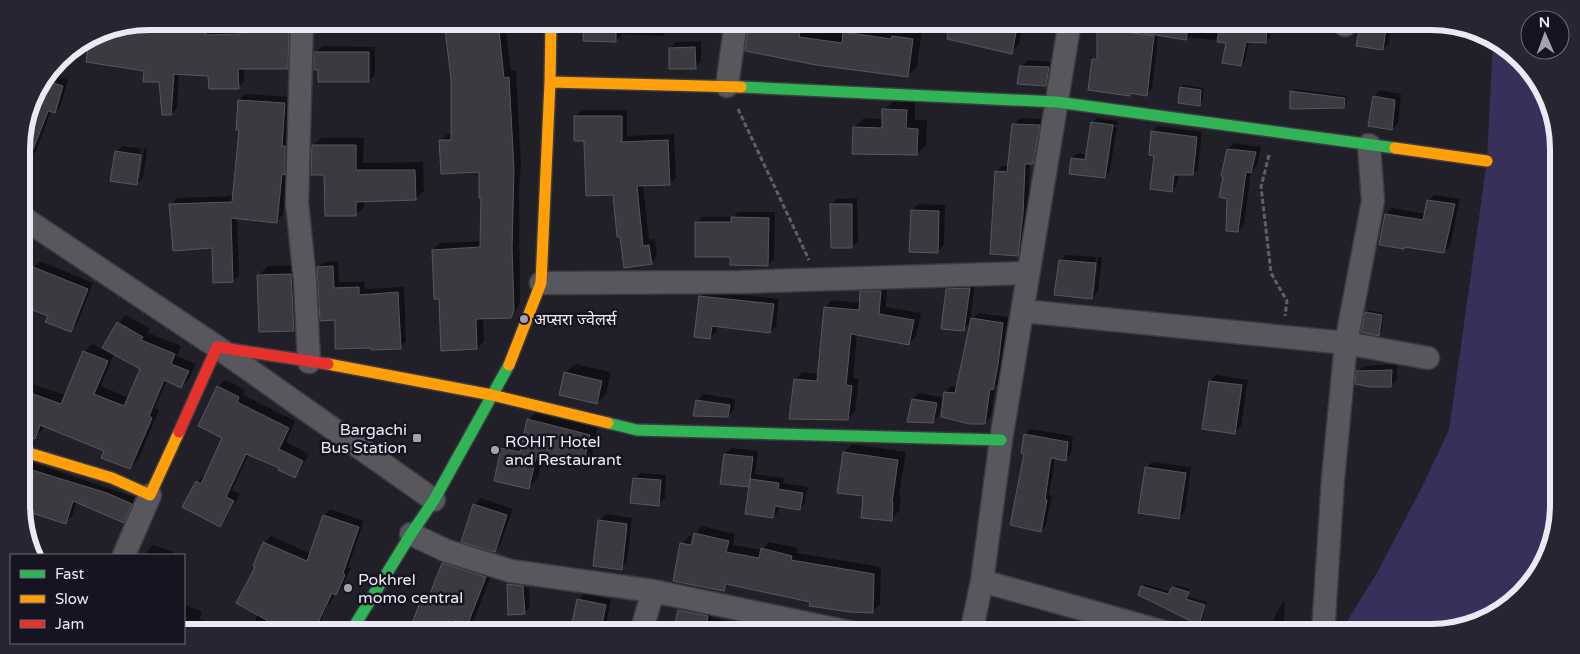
<svg xmlns="http://www.w3.org/2000/svg" width="1580" height="654" font-family="'Varela Round','Noto Sans Devanagari',sans-serif">
	<rect width="100%" height="100%" fill="#212028"/>
	<path fill="#38305a" d="M1493 41 1532 71 1558 132 1559 505 1549 554 1502 611 1439 632 1340 633 1378 571 1421 489 1449 430 1487 161Z"/>
	<path fill="#0007" fill-rule="evenodd" d="M242 21H294L293 62 287 68 244 67V82L238 87 210 75 179 73 177 108 171 114 160 81 145 69 87 61 91 37 100 31 145 22 212 25 211 29H241Z
		M505 21 511 71H516L521 162 519 190 520 302 517 309 510 317 483 318 484 341 477 348 440 298 433 250 440 243 482 241 480 171 440 141 448 134H452V79L446 29 453 22Z
		M585 21H671V28L663 36 622 34 616 41Z
		M750 21H809L807 28 844 33 854 24 899 30 902 27 922 30 917 67 907 76Z
		M951 21H1024L1019 44 1011 52Z
		M1098 21H1126V26L1159 30 1152 89 1147 94 1133 92 1130 95 1094 59 1098 54Z
		M1168 21H1270V38L1265 42 1249 41 1245 61 1241 65 1227 42 1188 37 1186 39 1165 35Z
		M1366 21 1391 23 1389 43 1383 49 1361 25Z
		M701 41V61L695 68 670 48 676 42Z
		M322 46 375 47V75L369 81 316 53Z
		M1028 60 1054 62 1052 78 1046 85 1022 66Z
		M48 74 68 80 61 105 55 111 51 110 36 151 30 157 22 154V140L35 92Z
		M1183 85 1204 88 1202 102 1199 104 1181 88Z
		M1294 89 1347 96 1346 104 1343 107 1291 91Z
		M1380 90 1401 94 1398 123 1392 129 1369 125 1374 96Z
		M245 94 290 97 287 140H291L283 215 277 221 237 217 239 275 233 281 213 247 171 204 177 198 234 196 240 129 239 100Z
		M893 101 915 102V120H927L926 145 917 154 855 127 864 118 883 119 884 110Z
		M582 110H627V136L674 134 676 178 670 184 643 185 649 240 655 239 657 257 651 263 585 140 576 116Z
		M1020 118 1045 119 1039 157 1033 163H1030L1028 207 1024 248 1018 254 996 172 1002 166H1009L1014 125Z
		M1097 118 1118 121 1117 125 1094 122V124L1117 127 1110 171 1105 177 1072 158 1078 153 1087 155 1092 123ZM1075 157 1091 159V162L1075 160Z
		M1158 126 1202 132 1198 169 1193 174H1179L1177 185 1172 190 1155 155 1153 131Z
		M321 138H364L363 163 423 162 424 191 415 199 364 200V207L355 215 326 174 313 146Z
		M1234 143 1261 147 1257 166 1251 171 1244 225 1238 231 1228 149Z
		M122 146 147 149 143 177 137 184 116 152ZM141 149H144L140 178H137Z
		M1434 195 1460 199 1450 246 1444 252 1381 244 1386 214 1392 208 1425 214 1428 201Z
		M857 198 858 241 852 247 831 205 837 199Z
		M918 204 945 205 944 245 938 251 912 211Z
		M738 212H775L774 259 768 265 732 256 696 223 702 217H733Z
		M1066 255 1096 257 1091 293H1094L1098 257H1102L1098 292 1091 298 1060 261Z
		M40 261 93 283 77 324 71 331 49 315 22 305V301L34 267Z
		M338 261 339 282H364L365 289 404 287 406 341 400 347 336 319 318 268 324 262Z
		M300 265 303 320 294 330 258 276 268 266Z
		M975 282 970 322 979 313 1008 317 999 383 995 386 991 416 985 423 945 393 951 386 958 387 972 321 963 330 947 289 953 283Z
		M868 284H887L886 307 921 313 916 336 909 344 857 334 853 378 859 379 855 411 848 419 795 379 803 372 819 374 825 308 832 300 860 303 861 292Z
		M706 291 779 299 776 326 770 332 717 326 716 332 710 338 700 297Z
		M1369 310 1384 313 1381 332 1378 334 1366 313Z
		M126 315 150 329 148 333 181 346 177 356 196 364 189 379 181 387 167 380 155 408 159 410 138 460 130 468 105 450 44 425 42 430 35 437 22 435V381L66 395 84 352 92 344 103 349 118 323ZM114 354 142 369 129 398 101 386Z
		M575 364 611 372 606 394 597 403 565 373Z
		M1397 364V380L1390 386 1358 372 1364 366Z
		M1216 375 1248 380 1241 426 1235 432 1210 381Z
		M225 380 245 390 243 395 295 421 286 442 309 454 301 469 294 476 280 467 249 454 232 490 240 494 226 519 219 526 197 482 204 475 206 476 224 437 218 387Z
		M919 393 942 397 939 415 933 421 913 399Z
		M703 394 735 399 734 409 728 416 697 400Z
		M537 411 598 426 592 456 583 465 542 457 538 478 529 487 496 480 502 448 511 439 524 442 528 420Z
		M1030 429 1073 436 1071 454 1065 459 1055 458 1049 495H1052L1046 525 1041 531 1026 452 1025 435Z
		M852 444 906 452 899 495 901 496 899 511 891 519 844 452Z
		M731 448 758 451 755 474 784 478 783 483 808 487 805 503 800 509 779 505 778 512 773 517 751 483 725 454Z
		M22 459 137 498 129 515 123 521 77 501 72 516 66 522 22 509Z
		M1152 462 1191 467 1185 511 1179 517 1146 468Z
		M640 473 666 475 665 498 658 505 634 479Z
		M481 498 513 509 500 545 494 551 474 505Z
		M330 509 364 521 348 567 351 568 342 587 335 593 331 602 327 606 316 633H249L258 614 257 566 264 543 271 536 311 554 324 515Z
		M606 514 632 518 627 562 621 568 599 521Z
		M702 526 735 534 733 545 762 550 769 542 798 548 797 553 881 567 880 604 873 611 811 601 730 583 724 590 682 544 689 536 694 537 695 534Z
		M153 545 174 552 173 555H146L147 551Z
		M451 555 494 568 469 633H410L421 602 430 594 443 564Z
		M514 579 529 580V585L513 584V586L529 588 530 607 524 613 508 585Z
		M1145 584 1171 592 1176 585 1190 589 1187 596 1207 602 1202 621 1199 623 1142 587Z
		M584 593 611 599 606 627 600 633 578 600Z
		M1285 601 1283 633H1267L1280 606Z
		M184 604 202 612 199 619 228 633H184Z
		M684 605 712 611 711 617 764 633 768 629 782 633H675L679 610Z
		M997 620 1024 628 1023 633H990L992 626Z"/>
	<path fill="#3b3a41" stroke="#56565c" d="M460 21H498L504 78 509 77 514 170 512 247 514 310 511 318 476 319 477 349 441 351 439 299H434L432 250 480 247 481 198H479V172L441 174 439 140H451V79L445 29 460 27Z
		M584 21H616V42L583 41Z
		M749 21H802L799 37 842 43 843 32 891 39 892 36 913 39 908 77 816 65 745 51Z
		M950 21H1018L1012 54 947 39Z
		M1097 21H1121V31L1154 36 1147 96 1130 93V96L1088 90 1092 59H1097Z
		M1138 21H1165L1189 24 1186 40 1137 32Z
		M1220 22 1267 24 1266 43 1246 42 1241 66 1222 63 1226 43 1217 42Z
		M266 23H289L288 69H238L239 89H209L208 76 174 74 171 115H162L159 82H143L144 71 86 62 89 38 100 31 115 28 146 32 147 28 206 31V35L240 34V27H266Z
		M1360 25 1386 29 1383 50 1356 46Z
		M695 47 696 69H669V48Z
		M314 52H369V82H318V70H314Z
		M1020 66 1049 67 1046 86 1017 84Z
		M44 80 63 86 55 113 48 111 26 168 22 166V140L35 92Z
		M1180 87 1201 90 1200 106 1178 103Z
		M1290 91 1345 98 1344 108 1290 109Z
		M1373 96 1395 100 1392 130 1368 126Z
		M238 100 285 103 282 146H285V175L282 174 277 223 231 218 233 282 213 283 212 248 173 251 169 204 232 202 239 130H236Z
		M882 109 907 110 906 128 918 129 917 155 852 154 853 127 882 128Z
		M574 116H622V142L668 140 670 185 637 186 643 246 649 245 652 264 624 268 620 237H617L613 195 586 196 584 141H574Z
		M1091 122 1113 125 1105 178 1069 174 1071 158 1085 160Z
		M1012 124 1040 125 1033 164H1025L1023 214 1018 256 990 254 995 171 1007 172Z
		M1151 131 1197 137 1193 175H1174L1172 192 1150 189 1154 156 1149 155Z
		M312 145H356V170H415L416 200 356 202V216H325L324 175H311Z
		M1227 149 1256 152 1251 173 1246 172 1238 232 1226 231 1227 199 1219 197 1223 177 1221 176Z
		M115 151 141 155 137 185 110 181Z
		M1427 200 1455 204 1444 253 1404 247V249L1379 245 1385 214 1423 220Z
		M830 204H852V248H831Z
		M911 210 939 211 938 253 909 252Z
		M731 217 769 218 768 266 730 265V257H695V222H731Z
		M1059 260 1096 263 1092 299 1054 295Z
		M333 266 334 288 359 287V295L398 292 401 349 371 350V348L335 349V320L320 321 317 267Z
		M33 267 88 289 71 332 45 322 48 316 22 306V297Z
		M291 274 294 331 259 332 257 275Z
		M970 288 964 331 941 329 946 289Z
		M860 291H881L879 314 914 320 909 345 851 334 846 385 852 386 848 420 789 419 794 379 817 381 824 307 859 310Z
		M699 296 774 304 770 333 712 326 710 339 694 337Z
		M1365 312 1382 315 1379 336 1361 332Z
		M971 318 1003 323 998 365 993 390 990 389 985 424H970L941 417 944 392 955 393Z
		M117 322 143 337 141 340 175 354 171 364 189 371 181 388 164 380 149 416 152 418 130 469 101 458 104 451 40 425 35 439 22 436V390L61 404 83 351 108 361 94 394 124 406 140 369 102 348Z
		M1392 370 1391 387H1370L1355 384 1356 371Z
		M564 372 602 381 597 404 559 395Z
		M1209 381 1242 385 1235 434 1202 429Z
		M217 386 239 397 237 402 289 428 279 449 303 461 295 478 278 470 279 468 246 454 226 497 234 501 220 527 182 507 196 481 201 484 222 438 198 426Z
		M912 399 937 403 933 423 907 422Z
		M696 400 730 405 728 417 693 416Z
		M527 419 590 435 583 466 536 457 529 489 494 481 501 448 520 452Z
		M1024 434 1068 442 1066 461 1051 458 1045 500H1047L1041 532 1010 525 1024 454 1021 453Z
		M843 452 898 460 892 503H893L892 521 861 518 863 496 837 493Z
		M724 454 753 457 749 487 720 484Z
		M22 467 107 493 132 504 124 523 73 501 66 524 22 510Z
		M1145 467 1186 473 1179 519 1138 513Z
		M633 478 661 480 659 506 630 503Z
		M750 479 779 483 778 489 803 493 800 510 775 506 773 518 745 514Z
		M473 504 507 515 495 552 461 542Z
		M323 515 359 527 343 573 345 575 336 595 332 593 313 633H265L270 622 236 603 255 567 253 566 263 542 307 561Z
		M598 520 627 524 622 570 593 566Z
		M694 533 729 541 726 552 759 558 761 548 792 556 791 560 874 574 873 613 850 612 809 606 810 602 726 584 724 591 673 581 680 543 691 545Z
		M442 563 486 577 467 626 451 619 446 633H420L410 629 420 602 426 604Z
		M507 584 523 586 525 614 508 615Z
		M1141 586 1168 594 1172 587 1189 592 1186 599 1205 605 1199 625 1138 595Z
		M577 599 606 605 600 633H570Z
		M678 610 708 616 705 633H673Z"/>
	<g fill="none" stroke-linecap="round" stroke-linejoin="round">
		<g stroke="#3c3b41" stroke-width="25">
			<path id="street" d="M302 21 297 203 305 280 309 362
				M1345 25V21
				M727 86 736 21
				M22 217 217 347 434 500
				M541 283 741 282 1028 273
				M1023 311 1346 343 1373 201 1369 145
				M411 534 447 551 511 571 653 591 854 633
				M124 555 150 495
				M982 581 1168 633
				M641 633 653 591
				M971 633 982 581 1001 440 1070 21
				M1323 633 1333 479 1346 343 1428 358"/>
		</g>
		<g stroke="#3c3b41" stroke-width="14">
			<path id="fast" d="M741 87 1057 102 1395 148
				M608 423 637 430 1001 440
				M350 633 411 534 434 500 509 365"/>
		</g>
		<g stroke="#3c3b41" stroke-width="14">
			<path id="slow" d="M550 82 741 87
				M1395 148 1487 161
				M328 364 492 395 608 423
				M509 365 541 283 550 82 551 21
				M22 451 112 478 150 495 179 432"/>
		</g>
		<g stroke="#3c3b41" stroke-width="14">
			<path id="jam" d="M179 432 217 347 328 364"/>
		</g>
		<path stroke="#605f64" stroke-width="3" stroke-dasharray="5 2.5" stroke-linecap="butt" d="M738 109 809 260
			M1269 155 1261 187 1271 273 1287 301 1285 316"/>
		<use href="#street" stroke="#58575e" stroke-width="22"/>
		<use href="#fast" stroke="#30b455" stroke-width="11"/>
		<use href="#slow" stroke="#ff9f0a" stroke-width="11"/>
		<use href="#jam" stroke="#e5322d" stroke-width="11"/>
	</g>
	<g fill="#a4a3ad" stroke="#161421" stroke-width="2">
		<circle cx="524" cy="319" r="5"/>
		<rect x="412" y="433" width="10" height="10" rx="2.5"/>
		<circle cx="495" cy="450" r="5"/>
		<circle cx="348" cy="588" r="5"/>
	</g>
	<g text-anchor="middle" stroke-width="5" stroke-linejoin="round" paint-order="stroke">
		<g font-size="16" fill="#ebeaf4" stroke="#161421" text-anchor="start">
			<text x="534" y="325">अप्सरा ज्वेलर्स</text>
			<text x="407" y="435" text-anchor="end">Bargachi<tspan x="407" dy="18">Bus Station</tspan></text>
			<text x="505" y="447">ROHIT Hotel<tspan x="505" dy="18">and Restaurant</tspan></text>
			<text x="358" y="585">Pokhrel<tspan x="358" dy="18">momo central</tspan></text>
		</g>
	</g>
	<path d="M0 0H1580V654H0ZM149 30H1431A119 119 0 0 1 1550 149V505A119 119 0 0 1 1431 624H149A119 119 0 0 1 30 505V149A119 119 0 0 1 149 30Z" fill="#272532" fill-rule="evenodd"/>
	<path fill="none" stroke="#ebeaf4" stroke-width="6" d="M149 30H1431A119 119 0 0 1 1550 149V505A119 119 0 0 1 1431 624H149A119 119 0 0 1 30 505V149A119 119 0 0 1 149 30Z"/>
	<rect x="10" y="554" width="175" height="90" fill="#161421" stroke="#6b6a75"/>
	<rect x="20" y="570" width="25" height="8" fill="#30b455" stroke="#6b6a75"/>
	<text x="55" y="579" font-size="15" fill="#ebeaf4">Fast</text>
	<rect x="20" y="595" width="25" height="8" fill="#ff9f0a" stroke="#6b6a75"/>
	<text x="55" y="604" font-size="15" fill="#ebeaf4">Slow</text>
	<rect x="20" y="620" width="25" height="8" fill="#e5322d" stroke="#6b6a75"/>
	<text x="55" y="629" font-size="15" fill="#ebeaf4">Jam</text>
	<g transform="translate(1545 35) rotate(358)"><circle r="24" fill="#161421" stroke="#6b6a75"/>
	<path d="M0-4L9 19L0 12L-9 19Z" fill="#a4a3ad"/>
	<text y="-8" font-size="14" font-weight="bold" text-anchor="middle" fill="#ebeaf4">N</text>
	</g>
</svg>
